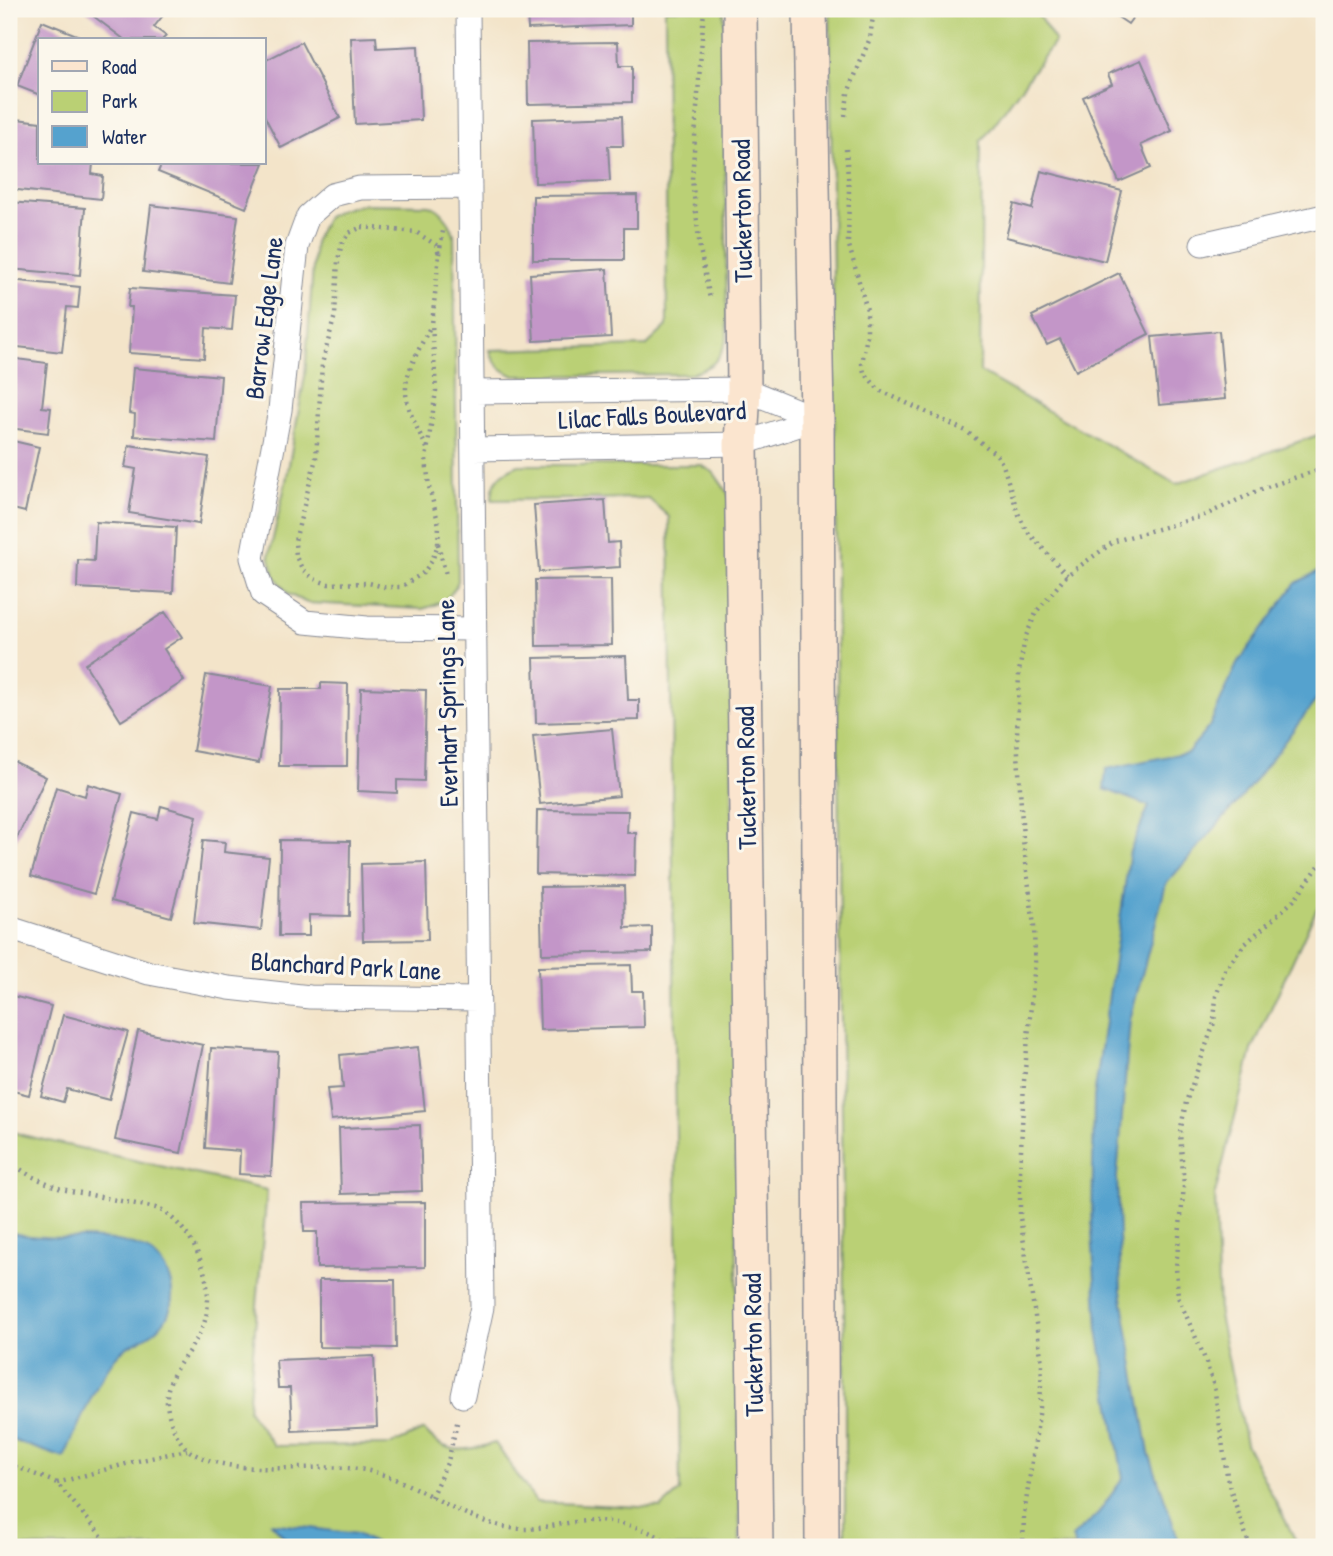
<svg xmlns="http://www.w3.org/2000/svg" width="1333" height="1556" font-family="'Patrick Hand',sans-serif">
	<rect width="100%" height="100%" fill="#fbf7ec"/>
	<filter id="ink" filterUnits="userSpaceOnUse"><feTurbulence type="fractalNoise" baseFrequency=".0143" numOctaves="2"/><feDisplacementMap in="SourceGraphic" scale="14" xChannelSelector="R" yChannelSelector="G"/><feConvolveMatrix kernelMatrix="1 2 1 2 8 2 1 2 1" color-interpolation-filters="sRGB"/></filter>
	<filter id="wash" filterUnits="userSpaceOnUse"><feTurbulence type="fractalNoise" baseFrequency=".00686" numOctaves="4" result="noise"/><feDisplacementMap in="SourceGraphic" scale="28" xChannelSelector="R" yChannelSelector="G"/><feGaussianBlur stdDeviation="1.57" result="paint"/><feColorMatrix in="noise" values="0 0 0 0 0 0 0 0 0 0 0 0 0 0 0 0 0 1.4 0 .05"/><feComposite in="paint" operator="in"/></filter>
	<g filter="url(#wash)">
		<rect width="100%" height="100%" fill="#f3e4c9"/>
		<path fill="#bad074" stroke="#6a8069" stroke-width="2" d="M665 9H724L727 339C718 362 714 366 691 374L515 376C501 371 494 364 490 350L646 346 667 326Z
			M830 9H1034L1055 41 982 141 980 372 1176 484 1324 433V900L1316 910 1252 1050 1215 1194 1219 1315 1246 1444 1299 1547H845V1392Z
			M365 204 429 205C443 210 449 221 454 234L458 581C451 599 441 604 422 609L307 603 288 594 275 576 269 556 286 481 305 376 315 240 327 217 343 209Z
			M519 465H701L714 473 729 495 740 1547H9V1130L22 1135 267 1190 248 1410 274 1446 391 1445 424 1430C445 1456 465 1451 495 1443L536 1502 661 1508 680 1491 669 517 648 498 492 500C492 480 501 472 519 465Z"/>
		<path fill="#55a2ce" stroke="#386896" stroke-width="2" d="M1324 568V690L1242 797 1166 884 1130 1020 1117 1177 1121 1291 1149 1453 1181 1547H1075L1072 1537 1097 1515 1123 1478 1098 1330 1092 1232 1094 1097 1130 851 1149 806 1104 789 1106 769 1188 752 1209 727 1237 664 1296 583Z
			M9 1232C50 1243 96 1232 137 1246 172 1257 186 1306 155 1331 142 1341 126 1344 115 1358 93 1387 79 1425 64 1458L9 1439Z
			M271 1523 357 1534 381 1547H293Z"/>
		<g id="blocks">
			<path fill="#c396c8" d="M84 9H168L154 27 166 36 162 40H125Z
				M527 9H631V25L528 29Z
				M1106 9H1139L1128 24Z
				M42 21 89 40H40V95L17 86Z
				M376 37 377 48 418 46 421 120 355 124 351 38Z
				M301 42 340 118 281 148 264 115V61Z
				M618 42 619 66H632V102L528 104 527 43Z
				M1141 60 1172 131 1141 145 1151 168 1119 182 1083 97 1112 84 1108 74Z
				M622 116 623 146H608L610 181 535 183 533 119Z
				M9 118 40 122V163H93L92 174 103 176 101 199 9 189Z
				M162 163H264L246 208 158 172Z
				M1041 171 1122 191 1105 261 1006 237 1014 204 1032 209Z
				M637 195V228H624V260H533V196Z
				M9 202 85 208 80 275 9 269Z
				M151 205 238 216 229 283 143 272Z
				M607 269 611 337 534 341 530 274Z
				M1119 273 1149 334 1076 371 1060 339 1047 345 1032 316Z
				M9 280 80 287 78 308 67 307 62 352 9 346Z
				M130 288 235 295 232 330 206 328 204 358 129 353 132 307H128Z
				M1219 331 1225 399 1159 405 1152 337Z
				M9 358 47 363 42 407 51 408 48 433 9 428Z
				M133 368 221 376 216 442 134 436 135 414 129 413Z
				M9 440 39 447 25 512 9 508Z
				M129 445 209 457 199 524 129 513 136 469 125 467Z
				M605 500 608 543 619 542 620 567 539 572 534 505Z
				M96 522 176 527 173 593 77 588 78 560 94 561Z
				M611 579 612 645 536 646 535 580Z
				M165 612 182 637 164 649 184 681 121 721 85 664Z
				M626 656 628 700H639V720L536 723 534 658Z
				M206 675 272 686 259 763 193 751Z
				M321 683 348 684 347 766H279L280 689H321Z
				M361 688 426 690 424 781 397 780V793L358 791Z
				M612 729 619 796 540 804 533 736Z
				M9 759 46 777 14 844 9 842Z
				M88 784 122 794 94 894 31 876 56 787 85 796Z
				M161 806 197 816 171 917 111 901 134 813 158 819Z
				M537 810 628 811 627 833H636L635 876 536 874Z
				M203 840 225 842 224 852 269 857 261 930 194 923Z
				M280 840 350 841 349 916 309 915V936H279Z
				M426 862 428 940 363 941 361 864Z
				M624 886 625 928 652 927V952L542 954 540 887Z
				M631 965 632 991H643L644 1027 540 1030 538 967Z
				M9 995 51 1006 29 1095 9 1090Z
				M63 1015 128 1032 109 1100 67 1089 63 1102 41 1096Z
				M138 1031 203 1045 181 1153 115 1140Z
				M418 1047 425 1111 331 1120 327 1089 343 1088 340 1055Z
				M211 1048 278 1052 271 1176 239 1174 240 1151 205 1148Z
				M420 1125 422 1191 341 1194 339 1128Z
				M425 1202V1267L317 1268V1232H304L303 1203Z
				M319 1280H395L396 1348 319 1347Z
				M374 1356 377 1427 292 1431 290 1388H278L276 1360Z"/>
		</g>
	</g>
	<g filter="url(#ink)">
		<use href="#blocks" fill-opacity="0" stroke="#878a94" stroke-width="2"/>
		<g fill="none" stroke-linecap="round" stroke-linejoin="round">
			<g stroke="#878a94" stroke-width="25">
				<path id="street" d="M470 187 360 188 332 195 308 216 297 246 280 410 252 558 263 594 305 622 367 628 474 629
					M1202 244 1324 216
					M474 392 744 389 817 419
					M474 449 741 444 817 419
					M9 928 149 973 229 988 310 997 478 999
					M463 1396 482 1307 468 9"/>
			</g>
			<g stroke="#878a94" stroke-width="36">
				<path id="secondary" d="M740 9 744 389 741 444 756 1547
					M810 9 817 419 822 1547"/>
			</g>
			<path stroke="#878a94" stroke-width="4.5" stroke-dasharray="2 5" stroke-linecap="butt" d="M704 9 692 179 700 249 710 299
				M845 116 848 93 870 38 874 9
				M846 149 849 190 848 242 867 310V335L862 364 864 372 879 390 966 431 997 455 1003 465 1018 513 1026 530 1067 575
				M362 227 416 232 436 245 439 254 432 324 436 391 426 459 429 487 439 525 438 544 432 561 423 573 401 587H384L369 583 328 584 314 579 303 570 296 557 295 541 316 458 322 364 335 315 338 260 342 243 349 233Z
				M439 254 443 231
				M427 448C396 388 401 385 430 327
				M438 544 446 575
				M9 1162 31 1176 61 1189 156 1208C194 1224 219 1287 203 1326 187 1364 153 1378 173 1427 177 1436 182 1446 191 1452 236 1479 308 1463 358 1469 413 1476 456 1520 511 1528 531 1531 549 1526 568 1523 603 1517 646 1524 674 1547
				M9 1464 57 1483 111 1547
				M57 1483 133 1462 187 1450
				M431 1497 448 1461 458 1419
				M1023 1547 1024 1515 1040 1408 1042 1363 1020 1217V1172L1024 1081 1035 962 1034 926 1023 840 1017 736 1019 672 1025 638 1037 611 1067 575 1115 541 1203 516 1264 488 1324 468
				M1250 1547 1228 1482 1214 1386 1203 1354 1178 1297 1176 1267 1184 1186 1180 1133 1186 1102 1214 1023 1216 996 1225 970 1244 945 1294 900 1324 859"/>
			<use href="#street" stroke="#fff" stroke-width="23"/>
			<use href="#secondary" stroke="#fbe5cf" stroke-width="33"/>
		</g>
	</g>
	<g text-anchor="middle" stroke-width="6" stroke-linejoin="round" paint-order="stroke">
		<g font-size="26" fill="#1b2f5e" stroke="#fbf7ec">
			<text transform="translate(742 211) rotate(-91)" y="9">Tuckerton Road</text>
			<text transform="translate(264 318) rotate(-83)" y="9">Barrow Edge Lane</text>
			<text transform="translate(652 415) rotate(-3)" y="9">Lilac Falls Boulevard</text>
			<text transform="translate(447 703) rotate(-91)" y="9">Everhart Springs Lane</text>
			<text transform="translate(746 778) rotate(-91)" y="9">Tuckerton Road</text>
			<text transform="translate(346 966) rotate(3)" y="9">Blanchard Park Lane</text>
			<text transform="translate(753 1345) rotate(-91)" y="9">Tuckerton Road</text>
		</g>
	</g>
	<rect width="1333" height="1556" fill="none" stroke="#fbf7ec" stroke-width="35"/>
	<rect x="38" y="38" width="228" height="126" fill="#fbf7ec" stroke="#a1a7b3" stroke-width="2"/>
	<rect x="52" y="61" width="35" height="10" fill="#fbe5cf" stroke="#a1a7b3" stroke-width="2"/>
	<text x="102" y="74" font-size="21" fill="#1b2f5e">Road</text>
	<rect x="52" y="91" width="35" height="21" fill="#bad074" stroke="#a1a7b3" stroke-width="2"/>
	<text x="102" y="108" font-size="21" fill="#1b2f5e">Park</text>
	<rect x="52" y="126" width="35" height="21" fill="#55a2ce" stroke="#a1a7b3" stroke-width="2"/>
	<text x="102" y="144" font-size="21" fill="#1b2f5e">Water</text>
</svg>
